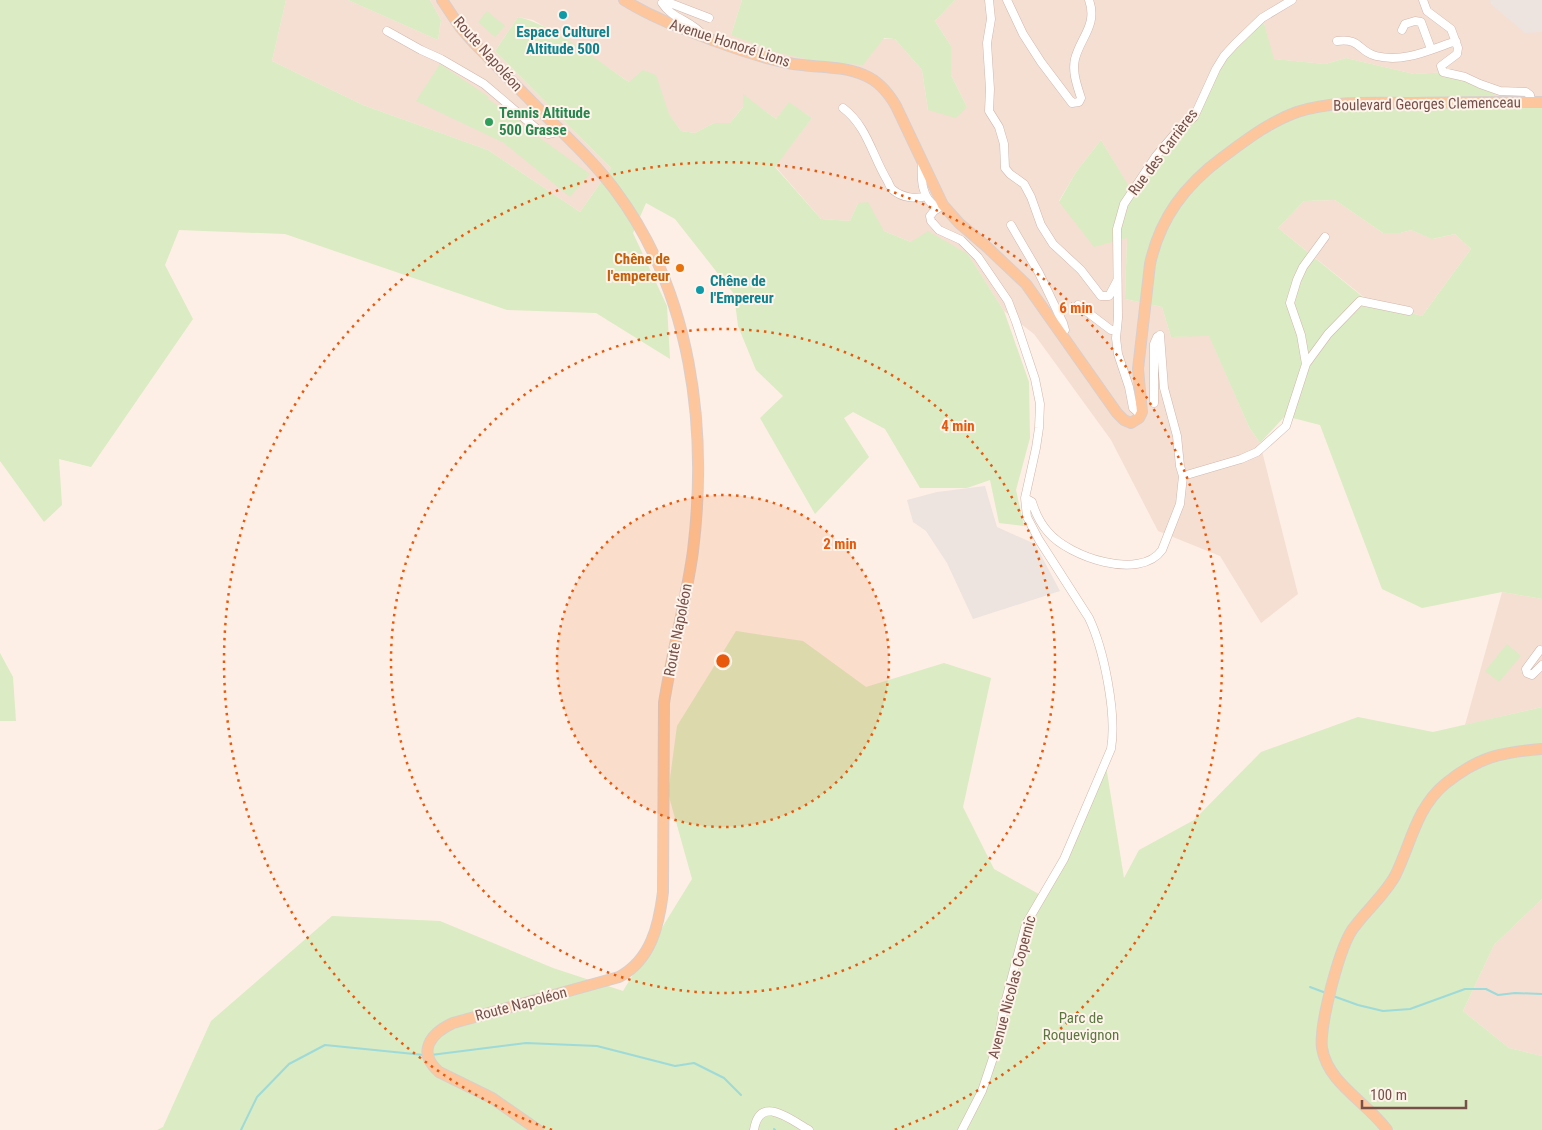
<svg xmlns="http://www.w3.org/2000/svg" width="1542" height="1130" font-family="'Roboto Condensed',sans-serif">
	<rect width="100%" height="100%" fill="#fdefe5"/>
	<path fill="#f5dfd3" d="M286 0H348L438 40 441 20 430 0H742L731 35 895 39 922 70 928 110 967 107 951 75V46L935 21 955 0H1542V106H1503L1448 72 1414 74 1346 58 1325 64 1273 59 1264 23 1236 44 1220 69 1197 117 1167 147 1136 199 1101 140 1076 172 1059 201 1127 238 1125 299 1162 307 1171 337 1209 335 1249 427 1260 443 1298 594 1261 623 1220 556 1158 531 1111 440 1034 334 1004 311 968 254 911 242 884 231 858 203 850 221 821 219 775 166 812 118 789 103 776 119 743 95V107L730 123H714L695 133 681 131 669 115 655 75 629 82 572 43 533 20 518 17 495 51 611 168 580 212 488 150 363 105 272 61Z
		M1335 200 1383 233H1400L1411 230 1433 239 1455 234 1471 249 1422 316 1370 302 1278 228 1304 201Z
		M1502 592 1542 599V707L1465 725Z
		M1542 899V1056L1509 1048 1463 1011 1494 945Z"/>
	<path fill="#ede3df" d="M1489 0H1542V32L1525 33 1492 5Z
		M985 486 997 527 1035 544 1060 591 973 619 947 563 926 531 913 522 907 500 937 492Z"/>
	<path fill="#dbebc3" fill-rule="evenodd" d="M0 0H286L272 61 363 105 488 150 580 212 611 168 495 51 518 17C554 25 598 61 629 82L643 70 656 75 669 114 681 131 695 133 714 123H730L743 107V94L776 119 789 102 812 118 775 167 821 219 850 221 858 203 868 202 884 231 911 242 928 231 968 254 1004 311 1029 382 1030 438 1016 490 1024 526 999 523 990 480 967 488H920L885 429 853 412 844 418 869 457 815 514 760 418 783 396 756 370 738 326 734 294 675 219 646 203 633 233 667 306 670 359 596 313 507 310 285 234 179 230 165 265 193 319 91 467 59 459 62 505 44 522 0 461Z
		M348 0H430L441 20 438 40Z
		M742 0H955L935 21 951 46V75L967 107 956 118 928 110 922 70 895 39 884 38 863 65 820 62 775 52 731 35Z
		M487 11 505 26 495 37 478 22Z
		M1264 23 1274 59 1325 64 1346 58 1414 74 1448 72 1494 94 1503 106H1542V599L1502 592 1422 608 1382 589 1320 425 1285 416 1260 443 1249 427 1209 336 1171 337 1162 307 1125 299 1127 238 1094 247 1059 202 1076 172 1101 140 1136 198 1167 147 1197 117 1220 69 1236 44ZM1335 200 1383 233H1400L1411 230 1432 239 1455 234 1471 249 1422 316 1369 302 1278 228 1304 201Z
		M440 64 489 97 488 99 523 123 522 125 590 174 570 197 504 143 416 101Z
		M736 631 803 641 866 687 944 663 991 678 963 807 994 869 1044 897 1106 766 1124 878 1139 850 1194 820 1261 752 1358 717 1433 732 1542 707V899L1494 945 1463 1011 1509 1048 1542 1056V1130H157L163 1127 211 1021 332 916 440 921 553 968 623 991 692 879 668 793 677 726Z
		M1507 644 1521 656 1499 682 1485 671Z
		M0 653 13 677 16 721H0Z"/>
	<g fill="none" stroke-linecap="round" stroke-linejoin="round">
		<path stroke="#9edad8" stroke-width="2" d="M1310 987 1326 993
			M1333 996 1358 1005 1383 1011 1410 1009 1465 989H1486L1498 995 1515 993 1542 994
			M431 1055 526 1043 597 1046 675 1066 694 1063 724 1078 741 1095
			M774 1129 775 1130
			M241 1130 257 1097 289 1064 325 1045 424 1055"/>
		<g stroke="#d1b7ad" stroke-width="9">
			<path id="minor" d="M989 0 991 19 987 43 990 89 989 111 999 127 1004 144 1005 168 1010 174 1024 184 1031 197 1041 225 1053 244 1081 270 1101 296H1109L1117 281
				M1007 0 1023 34 1041 62 1072 103 1079 102 1081 98C1077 85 1072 72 1075 59 1080 38 1098 25 1089 0
				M1423 0 1427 11 1451 29 1458 48 1457 54 1441 66 1443 72 1465 77 1480 84 1500 91 1526 92 1530 95 1531 102
				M1402 30 1405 24 1415 21 1421 22 1431 49
				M387 31 421 50 441 59 484 84 537 129 548 134 561 131
				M704 36C691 20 672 19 662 3L664 2 670 3 709 18
				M1337 41C1362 38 1357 51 1376 56 1404 63 1429 50 1456 41
				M843 108C867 126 872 155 887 180 889 183 890 188 893 190 901 197 916 200 926 196
				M922 162C921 179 921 199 938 208
				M943 205 934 211 930 216 931 221 939 230 961 240 978 257 1008 301 1016 322 1035 379 1040 404 1039 428 1036 448 1025 498 1027 517 1039 540 1089 618C1104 650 1117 714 1111 749L1064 859 1026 924 1004 1007 997 1046 982 1091 962 1130
				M1011 225 1039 273 1063 323 1065 330 1062 333
				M1078 305 1111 330H1116
				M1306 364 1301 335 1290 303 1297 280 1303 267 1325 237
				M1154 403V344L1157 337 1160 335
				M1141 415 1133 408 1129 387 1118 354 1116 338 1118 318 1117 229 1124 204 1156 156 1178 130 1194 117 1216 69 1224 56 1235 44 1262 18 1292 0
				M1183 476 1241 459 1257 452 1286 426 1306 364 1328 334 1360 301 1409 311
				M1025 498 1032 502C1035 512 1041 524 1048 532 1069 557 1140 581 1162 550L1180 504 1183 476 1180 466 1177 436 1164 388 1160 335
				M1540 650 1526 669 1527 673 1532 675 1542 665
				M754 1130C760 1093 792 1121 809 1130"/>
		</g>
		<g stroke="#d9cecc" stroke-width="12">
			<path id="major" d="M442 0 460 27 474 43C498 67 522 92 546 116 570 140 595 163 615 190 692 293 708 427 693 551 686 602 672 652 664 703L663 892C659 925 651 960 619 977L453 1023C431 1033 416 1052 439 1072L492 1098 538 1130
				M624 0C653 18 683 29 715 41 739 50 763 58 788 63 812 68 842 65 864 75 879 81 888 92 896 106L943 205 959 223 988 248 1026 284 1117 413 1124 420 1131 423 1139 418 1142 412 1138 369 1150 264C1160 218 1185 185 1223 157 1246 140 1269 122 1297 112 1334 100 1375 103 1413 103 1456 102 1499 102 1542 102
				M1387 1130C1367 1102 1328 1084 1322 1048 1319 1026 1340 943 1355 926 1368 909 1385 894 1395 876 1411 844 1416 808 1445 784 1478 757 1501 752 1542 749"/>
		</g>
		<use href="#minor" stroke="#fff" stroke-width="8"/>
		<use href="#major" stroke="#fec69c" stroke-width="10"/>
	</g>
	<circle cx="723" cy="661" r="166" fill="#e8590c" fill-opacity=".12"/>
	<g fill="none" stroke="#e8590c" stroke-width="2.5" stroke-dasharray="2.5 5">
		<circle cx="723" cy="661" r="166"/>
		<circle cx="723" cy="661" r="332"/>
		<path d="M552 1130A499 499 0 1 1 894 1130"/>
	</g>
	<g fill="#0f9aa8" stroke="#fff4ec" stroke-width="2">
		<circle cx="563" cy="15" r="5"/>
		<circle cx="700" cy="290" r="5"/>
	</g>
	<circle fill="#2e9e5b" stroke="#fff4ec" stroke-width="2" cx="489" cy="122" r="5"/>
	<circle fill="#e8710a" stroke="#fff4ec" stroke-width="2" cx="680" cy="268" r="5"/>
	<g text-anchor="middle" stroke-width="4" stroke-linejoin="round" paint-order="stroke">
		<g font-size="15" font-weight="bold" fill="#0d838f" stroke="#fff4ec">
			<text x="563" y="37">Espace Culturel<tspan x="563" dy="17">Altitude 500</tspan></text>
			<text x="710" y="286" text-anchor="start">Chêne de<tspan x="710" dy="17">l'Empereur</tspan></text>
		</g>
		<g font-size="15" fill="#775149" stroke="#fff4ec">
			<text transform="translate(730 43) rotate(18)" y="5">Avenue Honoré Lions</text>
			<text transform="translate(488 54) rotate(48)" y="5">Route Napoléon</text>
			<text transform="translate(1427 104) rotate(-1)" y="5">Boulevard Georges Clemenceau</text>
			<text transform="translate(1163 152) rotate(-53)" y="5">Rue des Carrières</text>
			<text transform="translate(678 630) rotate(-79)" y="5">Route Napoléon</text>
			<text transform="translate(1012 987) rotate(-75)" y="5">Avenue Nicolas Copernic</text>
			<text transform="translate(521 1004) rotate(-15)" y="5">Route Napoléon</text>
		</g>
		<g font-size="15" font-weight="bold" fill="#27864d" stroke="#fff4ec" text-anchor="start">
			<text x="499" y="118">Tennis Altitude<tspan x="499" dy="17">500 Grasse</tspan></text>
		</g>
		<g font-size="15" font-weight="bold" fill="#c56008" stroke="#fff4ec" text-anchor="end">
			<text x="670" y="264">Chêne de<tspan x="670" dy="17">l'empereur</tspan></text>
		</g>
		<g font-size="15" fill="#5a773e" stroke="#fff4ec">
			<text x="1081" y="1023">Parc de<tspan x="1081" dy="17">Roquevignon</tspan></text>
		</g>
	</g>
	<circle cx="723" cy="661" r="8" fill="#e8590c" stroke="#fff4ec" stroke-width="2.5"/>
	<g font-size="15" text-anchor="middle" font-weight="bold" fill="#e8590c" stroke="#fff4ec" stroke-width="4" stroke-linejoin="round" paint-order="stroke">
		<text x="1076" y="313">6 min</text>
		<text x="958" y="431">4 min</text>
		<text x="840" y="549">2 min</text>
	</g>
	<path d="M1362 1100v8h104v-8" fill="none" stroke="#775149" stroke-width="2.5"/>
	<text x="1370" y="1100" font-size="15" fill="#775149" stroke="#fff4ec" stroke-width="4" paint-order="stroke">100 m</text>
</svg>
